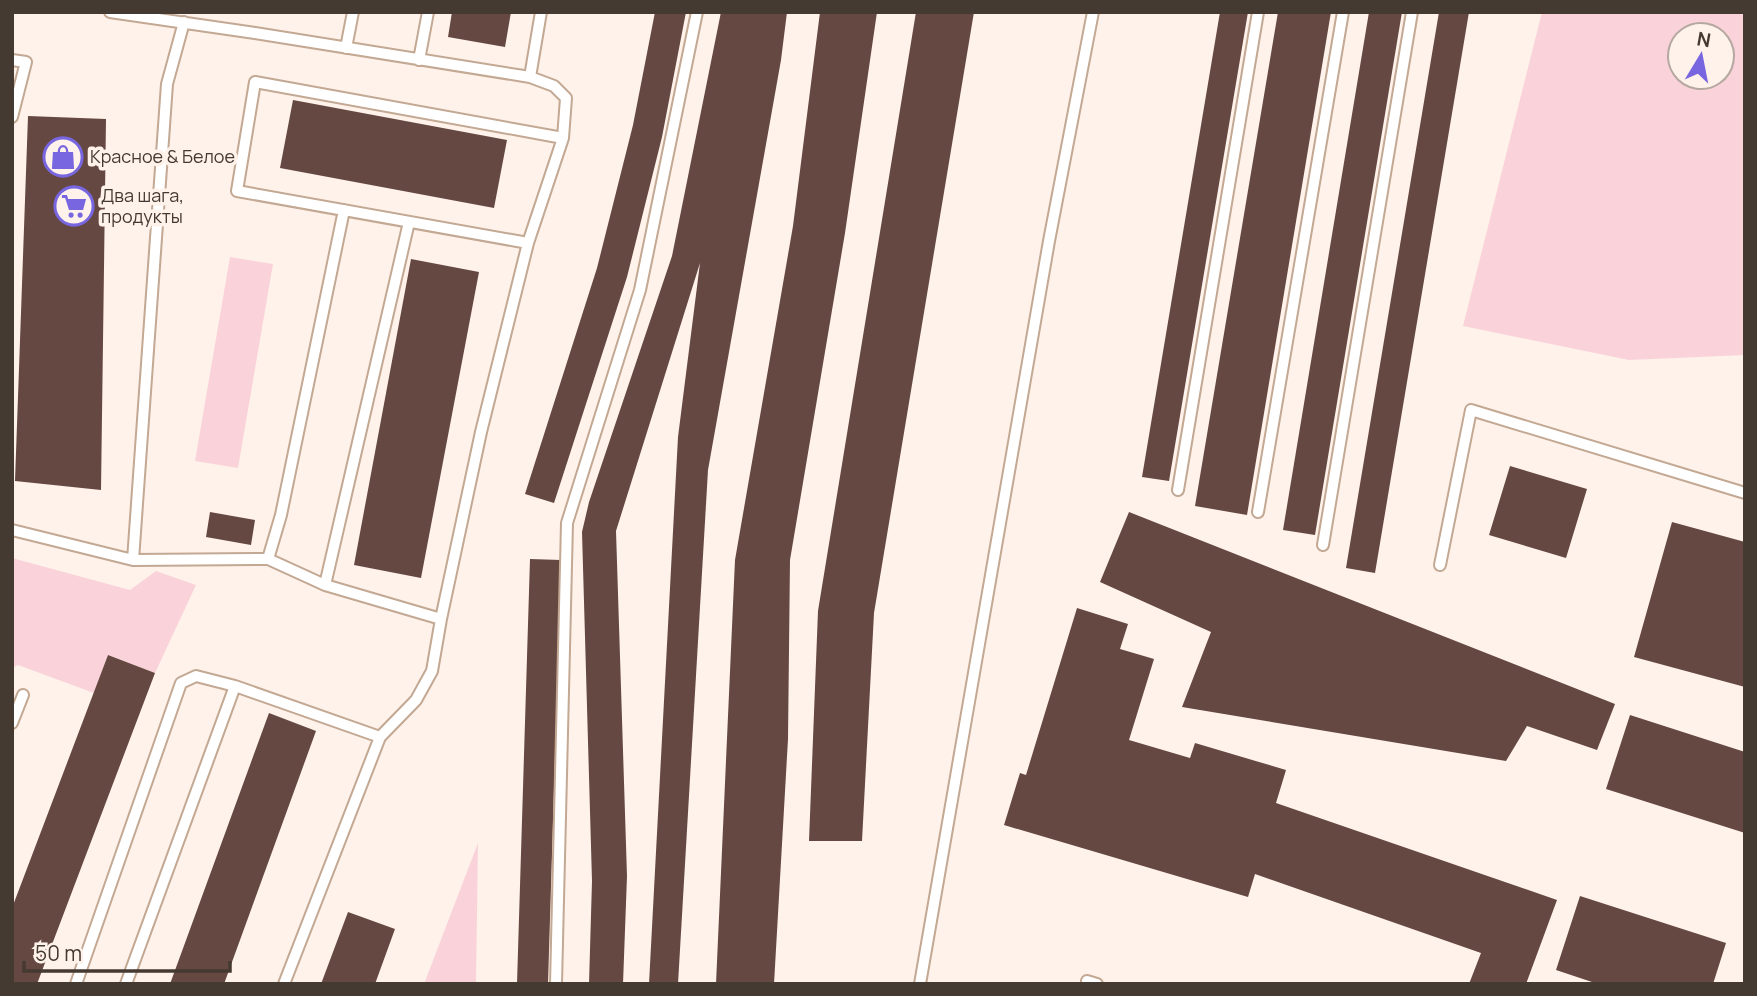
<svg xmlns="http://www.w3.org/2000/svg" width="1757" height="996" font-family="Manrope,sans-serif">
	<rect width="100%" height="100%" fill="#fef2ea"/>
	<path fill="#fad3da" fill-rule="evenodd" d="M1542 12H1745V355L1629 360 1463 326ZM1680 35H1722V77H1680Z
		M230 257 273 264 238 468 195 461Z
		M12 558 130 590 156 571 196 585 155 673 108 655 94 693 18 665 12 668Z
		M478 843 476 984H424Z"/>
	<path fill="#654841" d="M452 12H511L505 47 448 37Z
		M655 12H686L662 137 627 277 554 503 525 494 597 268 633 125Z
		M721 12H787L781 60 708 470 678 984H649L678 437 700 263 616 531 627 876 623 984H589L592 881 582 532 589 502 672 256Z
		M820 12H877L845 233 790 560 788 739 774 984H716L735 560 793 226Z
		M916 12H974L874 613 862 841H809L818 611Z
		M1220 12H1248L1169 481 1142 477Z
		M1278 12H1331L1247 515 1195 506Z
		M1369 12H1402L1315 535 1283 530Z
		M1439 12H1469L1375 573 1346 568Z
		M293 100 507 140 494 208 280 168Z
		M28 116 106 119 101 490 15 481Z
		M411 259 479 272 421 578 354 565Z
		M1510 466 1587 489 1566 558 1489 535Z
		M210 512 255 520 251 545 206 537Z
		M1129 512 1615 704 1597 750 1527 726 1506 761 1182 707 1211 632 1100 582Z
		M1672 522 1745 542V687L1634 657Z
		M530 559 561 560 548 984H517Z
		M1077 608 1128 624 1120 649 1154 659 1129 740 1190 758 1195 743 1286 770 1276 803 1557 900 1526 984H1469L1481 953 1255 874 1248 897 1004 825 1020 773 1026 775Z
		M108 655 155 673 37 984H12V908Z
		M269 713 316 731 224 984H170Z
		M1630 715 1745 752V833L1606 789Z
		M1580 896 1726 943 1713 984H1598L1556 970Z
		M348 912 395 929 375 984H321Z"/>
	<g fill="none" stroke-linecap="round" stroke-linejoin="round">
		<g stroke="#c3a893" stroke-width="14">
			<path id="lane" d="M110 12 255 33 530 77 541 12
				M346 48 353 12
				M12 60 26 62 12 117
				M419 60 428 12
				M530 77 554 86 566 98 563 138
				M1178 490 1258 12
				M1258 512 1343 12
				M12 530 133 560 268 559 325 585 441 619
				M1323 545 1412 12
				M268 559 281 515 344 210
				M133 560 167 84 184 22
				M1440 565 1471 410 1745 493
				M325 585 409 222
				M12 723 23 695
				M1087 981 1097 984
				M76 984 181 683 196 676 235 686
				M126 984 235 686 380 737
				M284 984 380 737 416 700 432 671 441 619 481 432 528 243 563 138 255 82 237 191 528 243
				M556 984 567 523 640 290 697 12
				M920 984 1049 241 1093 12"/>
		</g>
		<use href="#lane" stroke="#fff" stroke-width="10"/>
	</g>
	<defs>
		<g id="shop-ring" transform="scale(2.0125)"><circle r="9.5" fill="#fef2ea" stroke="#7866e1" stroke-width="1.5"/><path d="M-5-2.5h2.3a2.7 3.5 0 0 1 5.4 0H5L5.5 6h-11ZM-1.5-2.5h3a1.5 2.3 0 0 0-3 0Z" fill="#7866e1"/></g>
		<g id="supermarket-ring" transform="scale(2.0125)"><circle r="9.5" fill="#fef2ea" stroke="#7866e1" stroke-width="1.5"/><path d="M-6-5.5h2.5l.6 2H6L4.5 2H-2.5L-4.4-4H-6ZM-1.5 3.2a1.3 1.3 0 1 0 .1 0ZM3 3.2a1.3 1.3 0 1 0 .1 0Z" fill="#7866e1"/></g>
	</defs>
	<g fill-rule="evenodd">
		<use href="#shop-ring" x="63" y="157"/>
		<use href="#supermarket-ring" x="74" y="206"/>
	</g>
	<g text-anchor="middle" stroke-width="7" stroke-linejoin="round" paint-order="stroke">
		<g font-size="18" fill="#453a32" stroke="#fef2ea" text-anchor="start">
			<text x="90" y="163">Красное &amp; Белое</text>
			<text x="101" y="202">Два шага,<tspan x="101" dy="21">продукты</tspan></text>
		</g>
	</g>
	<rect width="1757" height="996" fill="none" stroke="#453a32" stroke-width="28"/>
	<g transform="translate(1701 56) rotate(10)"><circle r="33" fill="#fef2ea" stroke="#b4a8a0" stroke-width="2"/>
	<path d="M0-5L12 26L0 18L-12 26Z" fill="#7866e1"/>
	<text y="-10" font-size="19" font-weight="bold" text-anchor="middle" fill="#453a32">N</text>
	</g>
	<path d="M24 961v10h206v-10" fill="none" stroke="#453a32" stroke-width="3.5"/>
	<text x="35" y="961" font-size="21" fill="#453a32" stroke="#fef2ea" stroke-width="5" paint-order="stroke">50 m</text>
</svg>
